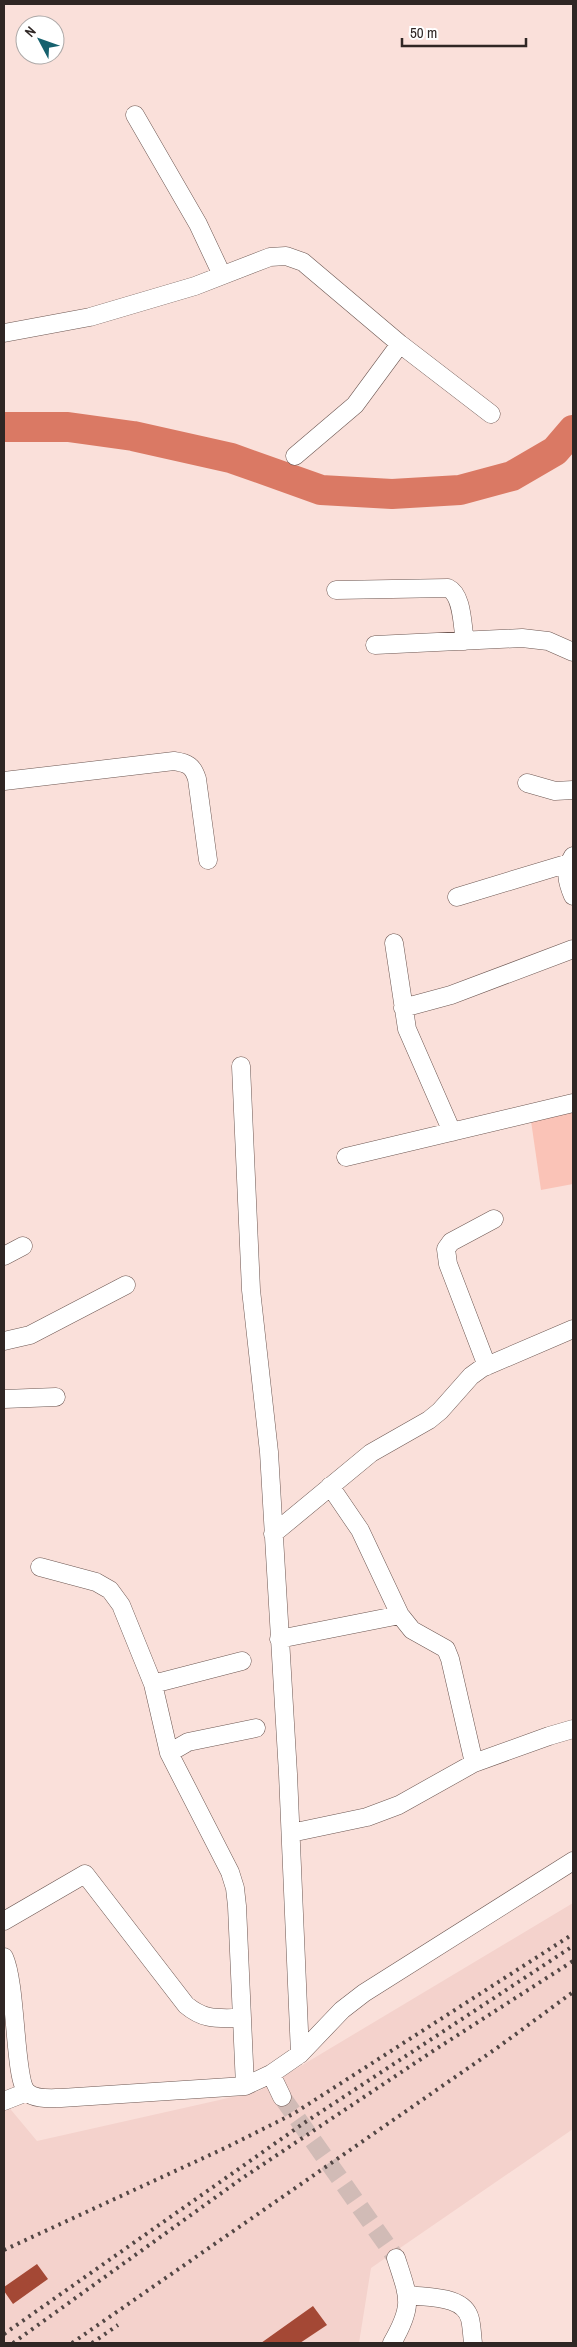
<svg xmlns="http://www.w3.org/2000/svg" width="577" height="2347" font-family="'Archivo Narrow',sans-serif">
	<rect width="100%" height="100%" fill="#fae0da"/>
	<path fill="#f4d2cc" d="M573 1903V2129L371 2268 359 2343H4V2107L7 2105 37 2141 259 2091Z"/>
	<path fill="#fac3b7" d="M573 1112V1184L541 1190 531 1121Z"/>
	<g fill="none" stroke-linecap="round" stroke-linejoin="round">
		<path stroke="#da7964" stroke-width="30" d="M4 427H68L133 436 231 458 321 490 392 494 460 490 512 476 555 451 573 430"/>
	</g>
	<path fill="#a44835" d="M37 2264 48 2279 13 2304 4 2291V2287Z
		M313 2306 327 2325 300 2343H261Z"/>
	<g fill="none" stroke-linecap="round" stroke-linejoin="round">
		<path stroke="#d1bbb6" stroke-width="18" stroke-dasharray="18 9" stroke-linecap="butt" d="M282 2097 396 2258"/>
		<g stroke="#6d5752" stroke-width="19">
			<path id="minor" d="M135 115 198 224 222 275
				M4 333 90 317 195 286 270 257 286 256 303 262 400 344 491 414
				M295 456 355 405 400 344
				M336 590 448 588C463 595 462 626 465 641
				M375 645 522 638 548 641 573 652
				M4 781 174 761C188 763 193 766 197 779L208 860
				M527 783 555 791 573 790
				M573 856C564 870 567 882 573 896
				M457 897 569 863
				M394 943 407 1029 452 1132
				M403 1008 451 995 573 949
				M241 1066 251 1290 269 1452 288 1774 300 2054
				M346 1157 573 1103
				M4 1256 23 1246
				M4 1341 30 1335 126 1285
				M487 1366 448 1264 446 1249 451 1242 494 1219
				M4 1399 56 1397
				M330 1486 360 1530 400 1615 412 1630 446 1649 450 1659 474 1763
				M273 1534 371 1453 429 1420 440 1411 471 1376 482 1368 573 1329
				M40 1567 96 1582 110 1590 121 1605 153 1684 169 1753 230 1872 235 1888 237 1906 245 2086
				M279 1639 400 1615
				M153 1684 242 1661
				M169 1753 188 1742 256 1728
				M291 1833 367 1817 399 1805 474 1763 549 1736 573 1729
				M4 1921 85 1874 186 2005C205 2021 218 2018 242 2018
				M4 1957C17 1985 14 2080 27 2092 35 2100 51 2098 61 2098L245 2086 271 2074 300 2054 342 2010 364 1993 573 1861
				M271 2074 282 2097
				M4 2101 27 2092
				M408 2295C428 2298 464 2295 470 2319 472 2327 472 2336 473 2343
				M392 2343C414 2305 409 2298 396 2258"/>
		</g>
		<use href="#minor" stroke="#fff" stroke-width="18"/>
		<path stroke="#524644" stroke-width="4" stroke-dasharray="2.5 5" stroke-linecap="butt" d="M4 2250 225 2148 293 2114 573 1934
			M4 2334 304 2123 573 1946
			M13 2343 241 2179 436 2049 573 1961
			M72 2343 497 2048 573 1992
			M92 2343 118 2325"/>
	</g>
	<rect width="577" height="2347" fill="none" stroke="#2f2624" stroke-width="10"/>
	<g transform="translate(40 40) rotate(311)"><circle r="24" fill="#ffffff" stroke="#aca8a7"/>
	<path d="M0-4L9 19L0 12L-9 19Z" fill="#16616e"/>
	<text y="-8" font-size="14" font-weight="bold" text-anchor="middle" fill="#2f2624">N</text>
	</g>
	<path d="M402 38v8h124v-8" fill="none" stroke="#2f2624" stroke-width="2.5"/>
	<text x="410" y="38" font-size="15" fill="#2f2624" stroke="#ffffff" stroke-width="4" paint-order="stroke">50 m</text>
</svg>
